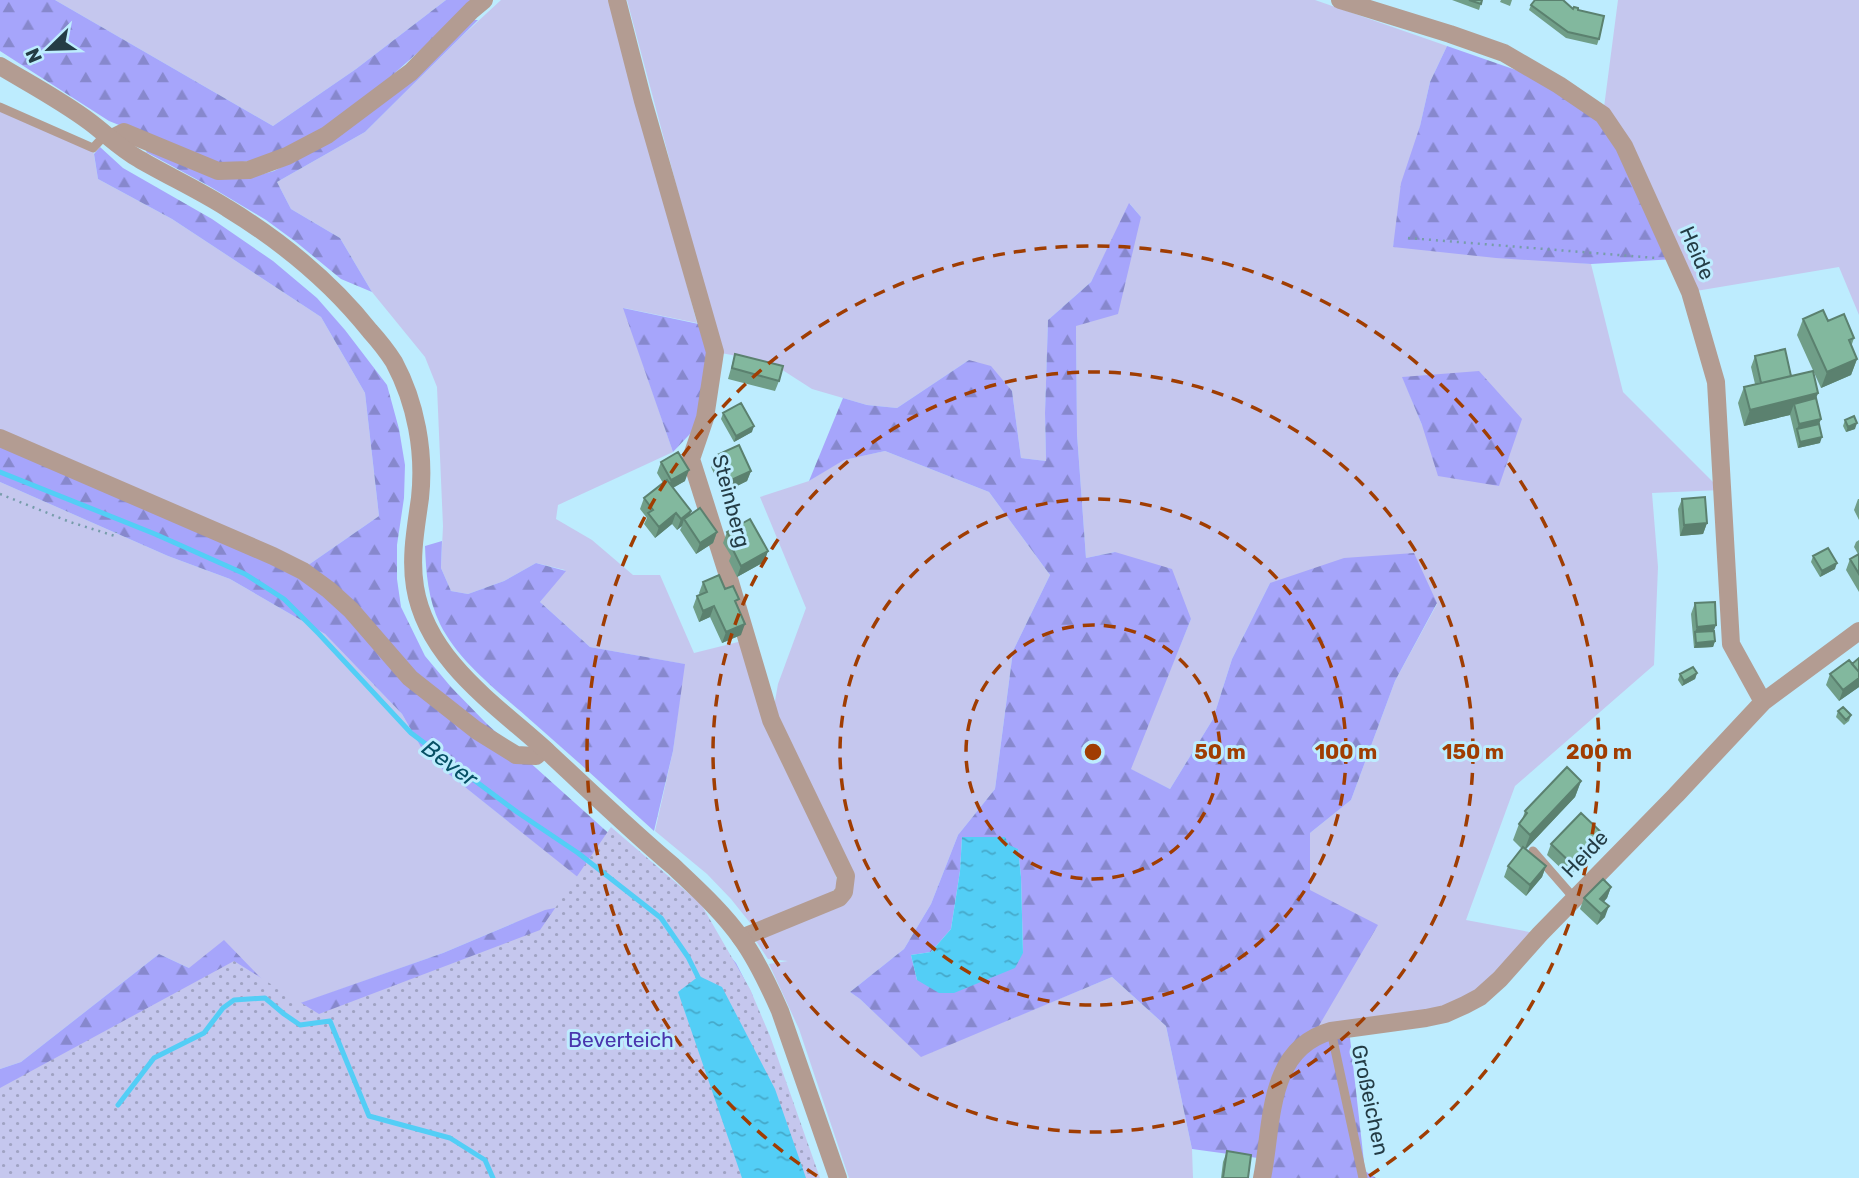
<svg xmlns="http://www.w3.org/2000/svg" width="1859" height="1178" font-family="Rubik,sans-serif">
	<defs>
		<pattern id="forest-firs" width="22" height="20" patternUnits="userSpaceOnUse" patternTransform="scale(1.75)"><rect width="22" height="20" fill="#a6a5fb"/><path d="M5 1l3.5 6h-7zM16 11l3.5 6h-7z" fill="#8788cd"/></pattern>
		<pattern id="park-dots" width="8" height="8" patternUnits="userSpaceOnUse" patternTransform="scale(1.75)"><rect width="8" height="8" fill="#c5c7ee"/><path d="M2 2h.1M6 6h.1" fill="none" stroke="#a0a3c3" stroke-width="1.8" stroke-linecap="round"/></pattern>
		<pattern id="water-ripples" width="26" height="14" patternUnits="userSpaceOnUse" patternTransform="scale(1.75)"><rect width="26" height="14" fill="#53cef6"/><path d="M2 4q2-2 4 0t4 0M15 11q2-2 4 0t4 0" fill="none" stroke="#45a8c9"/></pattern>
	</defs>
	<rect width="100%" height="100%" fill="#bdecfe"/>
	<path fill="#c5c7ee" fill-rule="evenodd" d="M55 0H446L356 69 273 126Z
		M501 0H611L697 323 624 308 673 452 558 505 556 519 592 540 633 575H660L694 653 746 640 772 718 778 684 806 608 760 497 809 481 843 460 885 451 989 492 1050 575 1013 651 995 789 958 835 931 904 904 949 850 992 860 999 921 1056 1112 977 1166 1026 1192 1149 1193 1178H849L799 1029 769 964 788 961 768 959 756 941 853 887 834 867 838 887 819 901 760 923 751 924 731 899 707 874 655 831 673 751 684 664 590 647 540 602 565 570 536 563 504 581 468 594 451 591 441 568 443 526 437 387 425 357 372 292 340 238 291 209 277 182 365 132 461 37Z
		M627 0H1315L1447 46 1430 82 1393 246 1591 264 1623 392 1721 490 1652 493 1658 567 1654 665 1515 786 1466 920 1540 934 1480 997 1309 1042 1310 833 1351 800 1395 681 1437 604 1270 583 1232 659 1213 719 1170 789 1130 769 1191 619 1115 552 1086 558 1077 434 1076 325 1141 217 1130 204 1091 282 1048 320 1045 413 1046 461 1021 458 1012 391 969 360 897 408 867 405 812 389 770 362 721 353ZM1403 378 1499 486 1422 425Z
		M1618 0H1859V315L1839 267 1690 292 1603 115Z
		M0 107 93 149 98 179 172 219 321 317 365 393 379 516 304 568 0 431Z
		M0 482 168 556 230 579 325 634 402 714 426 756 605 898 514 923 443 953 288 1008 189 968 159 954 21 1062 0 1069Z"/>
	<path fill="url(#forest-firs)" fill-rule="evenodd" d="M0 0H55L273 126 356 69 446 0H477L388 79 325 130 273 158 219 165 109 121 0 51Z
		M471 20H478L365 132 277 182 291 209 340 238 372 292 341 279 296 242 266 220 209 186 146 152 148 149 245 179 274 171 324 145Z
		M1447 46 1559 85 1603 115 1675 259 1591 264 1496 258 1393 247 1401 183 1420 126 1430 82Z
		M100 147 123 168 212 219 273 261 317 298 345 330 387 385 399 429 405 465 404 498 397 545V579L401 607 425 656 451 687 487 724 634 856 686 906 736 963 753 996 0 1178V1069L21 1062 159 954 189 968 224 940 289 1007 443 953 545 910 604 898 426 756 402 714 325 634 230 579 168 556 0 482V438L304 568 379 516 365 393 321 317 172 219 98 179 94 154Z
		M1129 203 1141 217 1118 314 1076 326 1077 434 1086 558 1115 552 1172 569 1191 619 1131 769 1170 789 1213 719 1232 659 1270 583 1344 558 1414 553 1437 603 1395 681 1351 800 1310 833V890L1378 925 1310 1041 1349 1029 1365 1171 1376 1178H1256L1258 1158 1192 1149 1166 1026 1112 977 921 1057 860 999 850 992 904 949 931 904 958 835 995 789 1013 651 1050 575 989 492 885 451 844 460 809 481 843 398 867 405 897 408 969 360 991 366 1012 391 1021 458 1046 461 1045 413 1048 320 1091 282ZM962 837 1018 849 1021 877 1023 953 917 980 911 955 931 952 951 929 960 871Z
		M623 308 708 326 705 418 673 452Z
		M1479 371 1522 419 1499 486 1438 476 1422 425 1402 377Z
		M442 541 441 568 451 591 468 594 504 581 536 563 566 571 540 602 590 647 685 664 673 751 654 831C615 795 575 759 535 724 502 694 460 664 440 624 428 599 426 573 425 546Z"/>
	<path fill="url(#park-dots)" d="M611 827 701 904 750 989 770 1036 820 1178H0V1088L234 961 319 1014 540 930Z"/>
	<path fill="url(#water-ripples)" d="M962 837H1005L1009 845 1018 849 1021 877 1023 953 1015 968 954 993H939L917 980 911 955 931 952 951 929 960 871Z
		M699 976 722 987 775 1089 806 1178H742L678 992Z"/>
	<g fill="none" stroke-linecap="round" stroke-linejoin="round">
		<path stroke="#53cef6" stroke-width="5" d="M0 472 155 534 245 574 284 599 319 634 411 733 517 812 578 853 661 918 688 957 700 981
			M118 1105 154 1058 204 1033 223 1008 234 1000 265 998 284 1014 300 1025 330 1021 369 1116 450 1138 485 1160 493 1178"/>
		<path stroke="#779caa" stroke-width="2.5" stroke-dasharray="2 5" stroke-linecap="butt" d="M1408 238 1656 258
			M0 494 70 522 115 536 116 532"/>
		<path stroke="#b39c92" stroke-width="9" d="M0 107 93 148 106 134
			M1533 851 1574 898
			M1331 1031 1363 1178"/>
		<path stroke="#b39c92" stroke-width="18" d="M617 0 643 101 715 352 705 418 691 459 730 582 771 720 846 876 844 892 839 898 741 938
			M1340 0 1450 34 1504 53 1559 85 1603 115 1624 146 1690 292 1716 382 1731 644 1763 702
			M112 138 124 132 218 171 249 170 287 156 327 135 411 72 472 10 484 0
			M0 438 273 556 303 571 329 590 351 610 410 678 476 730 516 755 536 756 544 749
			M1262 1178C1273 1125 1266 1049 1331 1031L1426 1018 1445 1014 1465 1005 1480 997 1500 979 1540 934 1676 795 1763 702 1859 631"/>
		<path stroke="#b39c92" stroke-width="18" d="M0 66C30 84 62 101 90 122 106 134 121 149 139 159 168 176 199 190 227 208 281 241 331 282 370 331 379 341 387 351 394 362 416 403 425 452 420 498 416 527 410 557 415 587 427 661 498 706 549 753 590 791 630 830 673 866 696 888 722 911 741 938 757 960 769 986 780 1011L838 1178"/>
	</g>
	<path fill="#709e88" d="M1452 0H1482L1479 10Z
		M1501 0H1512L1510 6 1500 2Z
		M1531 5 1578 10 1599 39 1597 45 1566 38 1529 10Z
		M1803 319 1828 321 1854 338 1851 347 1857 359 1851 375 1821 388 1797 335Z
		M735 354 779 381 775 391 728 379Z
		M1755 356 1791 376 1818 393 1816 398 1821 419 1819 424 1820 443 1798 448 1790 415 1744 426 1738 403 1744 387 1755 384 1751 367Z
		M723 413 752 432 734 442 721 419Z
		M1845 420 1855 429 1846 432 1843 426Z
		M715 456 751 471 747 481 723 493 711 467Z
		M661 462 685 481 673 488 691 511 690 515 717 532 713 543 696 554 680 530 682 526 677 530 672 524 655 538 644 524 647 518 640 509 644 498 663 483 657 473Z
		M1682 499 1707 523 1703 534 1680 536 1678 509Z
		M1858 499H1859V520L1854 510Z
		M727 532 768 551 764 562 737 577 729 561 731 556 723 543Z
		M1859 540V592L1846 570 1850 559 1858 554 1854 547 1856 542Z
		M1813 556 1835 569 1820 577 1811 562Z
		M703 582 725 589 737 605 741 635 722 643 710 617 699 622 693 607 697 596 700 595 699 593Z
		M1695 603 1714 631 1715 641 1713 647 1694 648 1691 614Z
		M1859 658V687L1839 701 1826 685 1830 674 1852 664Z
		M1697 673 1695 679 1682 686 1678 680 1680 674Z
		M1838 711 1851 715 1849 721 1844 725 1836 717Z
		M1581 781 1575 797 1526 849 1546 866 1542 877 1526 896 1504 877 1508 866 1522 849 1513 840 1519 824 1522 820 1525 811Z
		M1551 844H1598L1569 876 1547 855Z
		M1611 887 1607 898 1604 902 1605 917 1597 925 1580 909 1584 898Z
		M1227 1151 1248 1178H1221L1223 1162Z"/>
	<path fill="#5b816f" d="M1857 359 1851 375 1821 388 1827 372Z
		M1818 393 1812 409 1794 404 1790 415 1744 426 1750 410Z
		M1821 419 1817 429H1797L1799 424Z
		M1857 423 1855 429 1846 432 1848 427Z
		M754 426 752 432 734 442 736 436Z
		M1822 437 1820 443 1798 448 1800 442Z
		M689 470 685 481 667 491 671 480Z
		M751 471 747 481 723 493 727 482Z
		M691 511 687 522 684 519 682 526 677 530 681 519Z
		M676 513 672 524 655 538 659 527Z
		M1707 523 1703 534 1680 536 1684 525Z
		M717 532 713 543 696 554 700 543Z
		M768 551 764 562 737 577 741 566Z
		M1837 563 1835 569 1820 577 1822 571Z
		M714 606 710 617 699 622 703 611Z
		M745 624 741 635 722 643 726 632Z
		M1716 625 1712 636 1695 632 1697 627Z
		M1715 641 1713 647 1694 648 1696 643Z
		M1697 673 1695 679 1682 686 1684 681Z
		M1859 678V687L1839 701 1843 690Z
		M1581 781 1575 797 1524 851 1530 835Z
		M1602 833 1598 844 1569 876 1573 865Z
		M1546 866 1542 877 1526 896 1530 885Z
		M1611 887 1607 898 1596 909 1600 899Z
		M1609 906 1605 917 1597 925 1601 914Z"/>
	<path fill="#82b89e" stroke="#5b816f" stroke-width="2" d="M1469 0H1482L1481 4Z
		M1535 0H1563L1573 9 1574 7 1578 8V10L1604 16 1599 39 1568 32 1531 5Z
		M1823 310 1828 321 1844 314 1854 338 1849 340 1857 359 1827 372 1803 319Z
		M1785 349 1791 376 1761 383 1755 356Z
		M735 354 783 366 779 381 732 368Z
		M1813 371 1818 393 1750 410 1744 387Z
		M1816 398 1821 419 1799 424 1794 404Z
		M741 403 754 426 736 436 723 413Z
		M1854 416 1857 423 1848 427 1845 420Z
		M1819 424 1822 437 1800 442 1797 429Z
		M739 445 751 471 727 482 715 456Z
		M678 452 689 470 671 480 661 462Z
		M667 480 691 511 681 519 676 513 659 527 648 513 653 510 644 498Z
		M1705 497 1707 523 1684 525 1682 499Z
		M700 508 717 532 700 543 684 519Z
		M750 519 768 551 741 566 733 550 736 547 727 532Z
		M1828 548 1837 563 1822 571 1813 556Z
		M1859 554V574L1850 559Z
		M719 575 725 589 733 586 739 599 735 601 745 624 726 632 714 606 703 611 697 596 707 592 703 582Z
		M1715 602 1716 625 1697 627 1695 603Z
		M1714 631 1715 641 1696 643 1695 632Z
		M1859 658V672L1852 664Z
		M1849 660 1859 672V678L1843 690 1830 674Z
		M1693 667 1697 673 1684 681 1680 674Z
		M1843 707 1851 715 1846 720 1838 711Z
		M1567 767 1581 781 1530 835 1519 824 1527 813 1525 811Z
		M1581 813 1602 833 1573 865 1551 844Z
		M1523 847 1546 866 1530 885 1508 866Z
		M1603 879 1611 887 1600 899 1609 906 1601 914 1584 898Z
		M1227 1151 1251 1155 1248 1178H1223Z"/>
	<g fill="none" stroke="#a03d02" stroke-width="3.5" stroke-dasharray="12 9">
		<circle cx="1093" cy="752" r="127"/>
		<circle cx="1093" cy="752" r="253"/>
		<circle cx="1093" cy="752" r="380"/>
		<path d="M817 1176A506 506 0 1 1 1369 1176"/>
	</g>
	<g text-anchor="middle" stroke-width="6" stroke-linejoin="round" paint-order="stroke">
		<g font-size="21" fill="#243c45" stroke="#bdecfe">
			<text transform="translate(1697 253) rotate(66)" y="7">Heide</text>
			<text transform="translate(731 501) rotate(75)" y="7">Steinberg</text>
			<text transform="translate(1585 854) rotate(-46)" y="7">Heide</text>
			<text transform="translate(1370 1100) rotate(78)" y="7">Großeichen</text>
		</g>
		<g font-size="21" fill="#4935ad" stroke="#bdecfe">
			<text x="621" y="1047">Beverteich</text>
		</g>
		<g font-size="23" font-style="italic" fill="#075166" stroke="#bdecfe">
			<text transform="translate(450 763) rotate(36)" y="8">Bever</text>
		</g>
	</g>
	<circle cx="1093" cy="752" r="10" fill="#a03d02" stroke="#bdecfe" stroke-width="3.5"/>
	<g font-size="21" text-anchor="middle" font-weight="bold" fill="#a03d02" stroke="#bdecfe" stroke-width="6" stroke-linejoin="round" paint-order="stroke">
		<text x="1220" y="759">50 m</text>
		<text x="1346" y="759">100 m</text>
		<text x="1473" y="759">150 m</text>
		<text x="1599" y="759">200 m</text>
	</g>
	<g transform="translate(49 49) rotate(247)" stroke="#bdecfe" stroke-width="5" paint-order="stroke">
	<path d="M0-5L12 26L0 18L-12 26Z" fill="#243c45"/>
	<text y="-10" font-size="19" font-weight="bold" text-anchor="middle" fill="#243c45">N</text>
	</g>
</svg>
